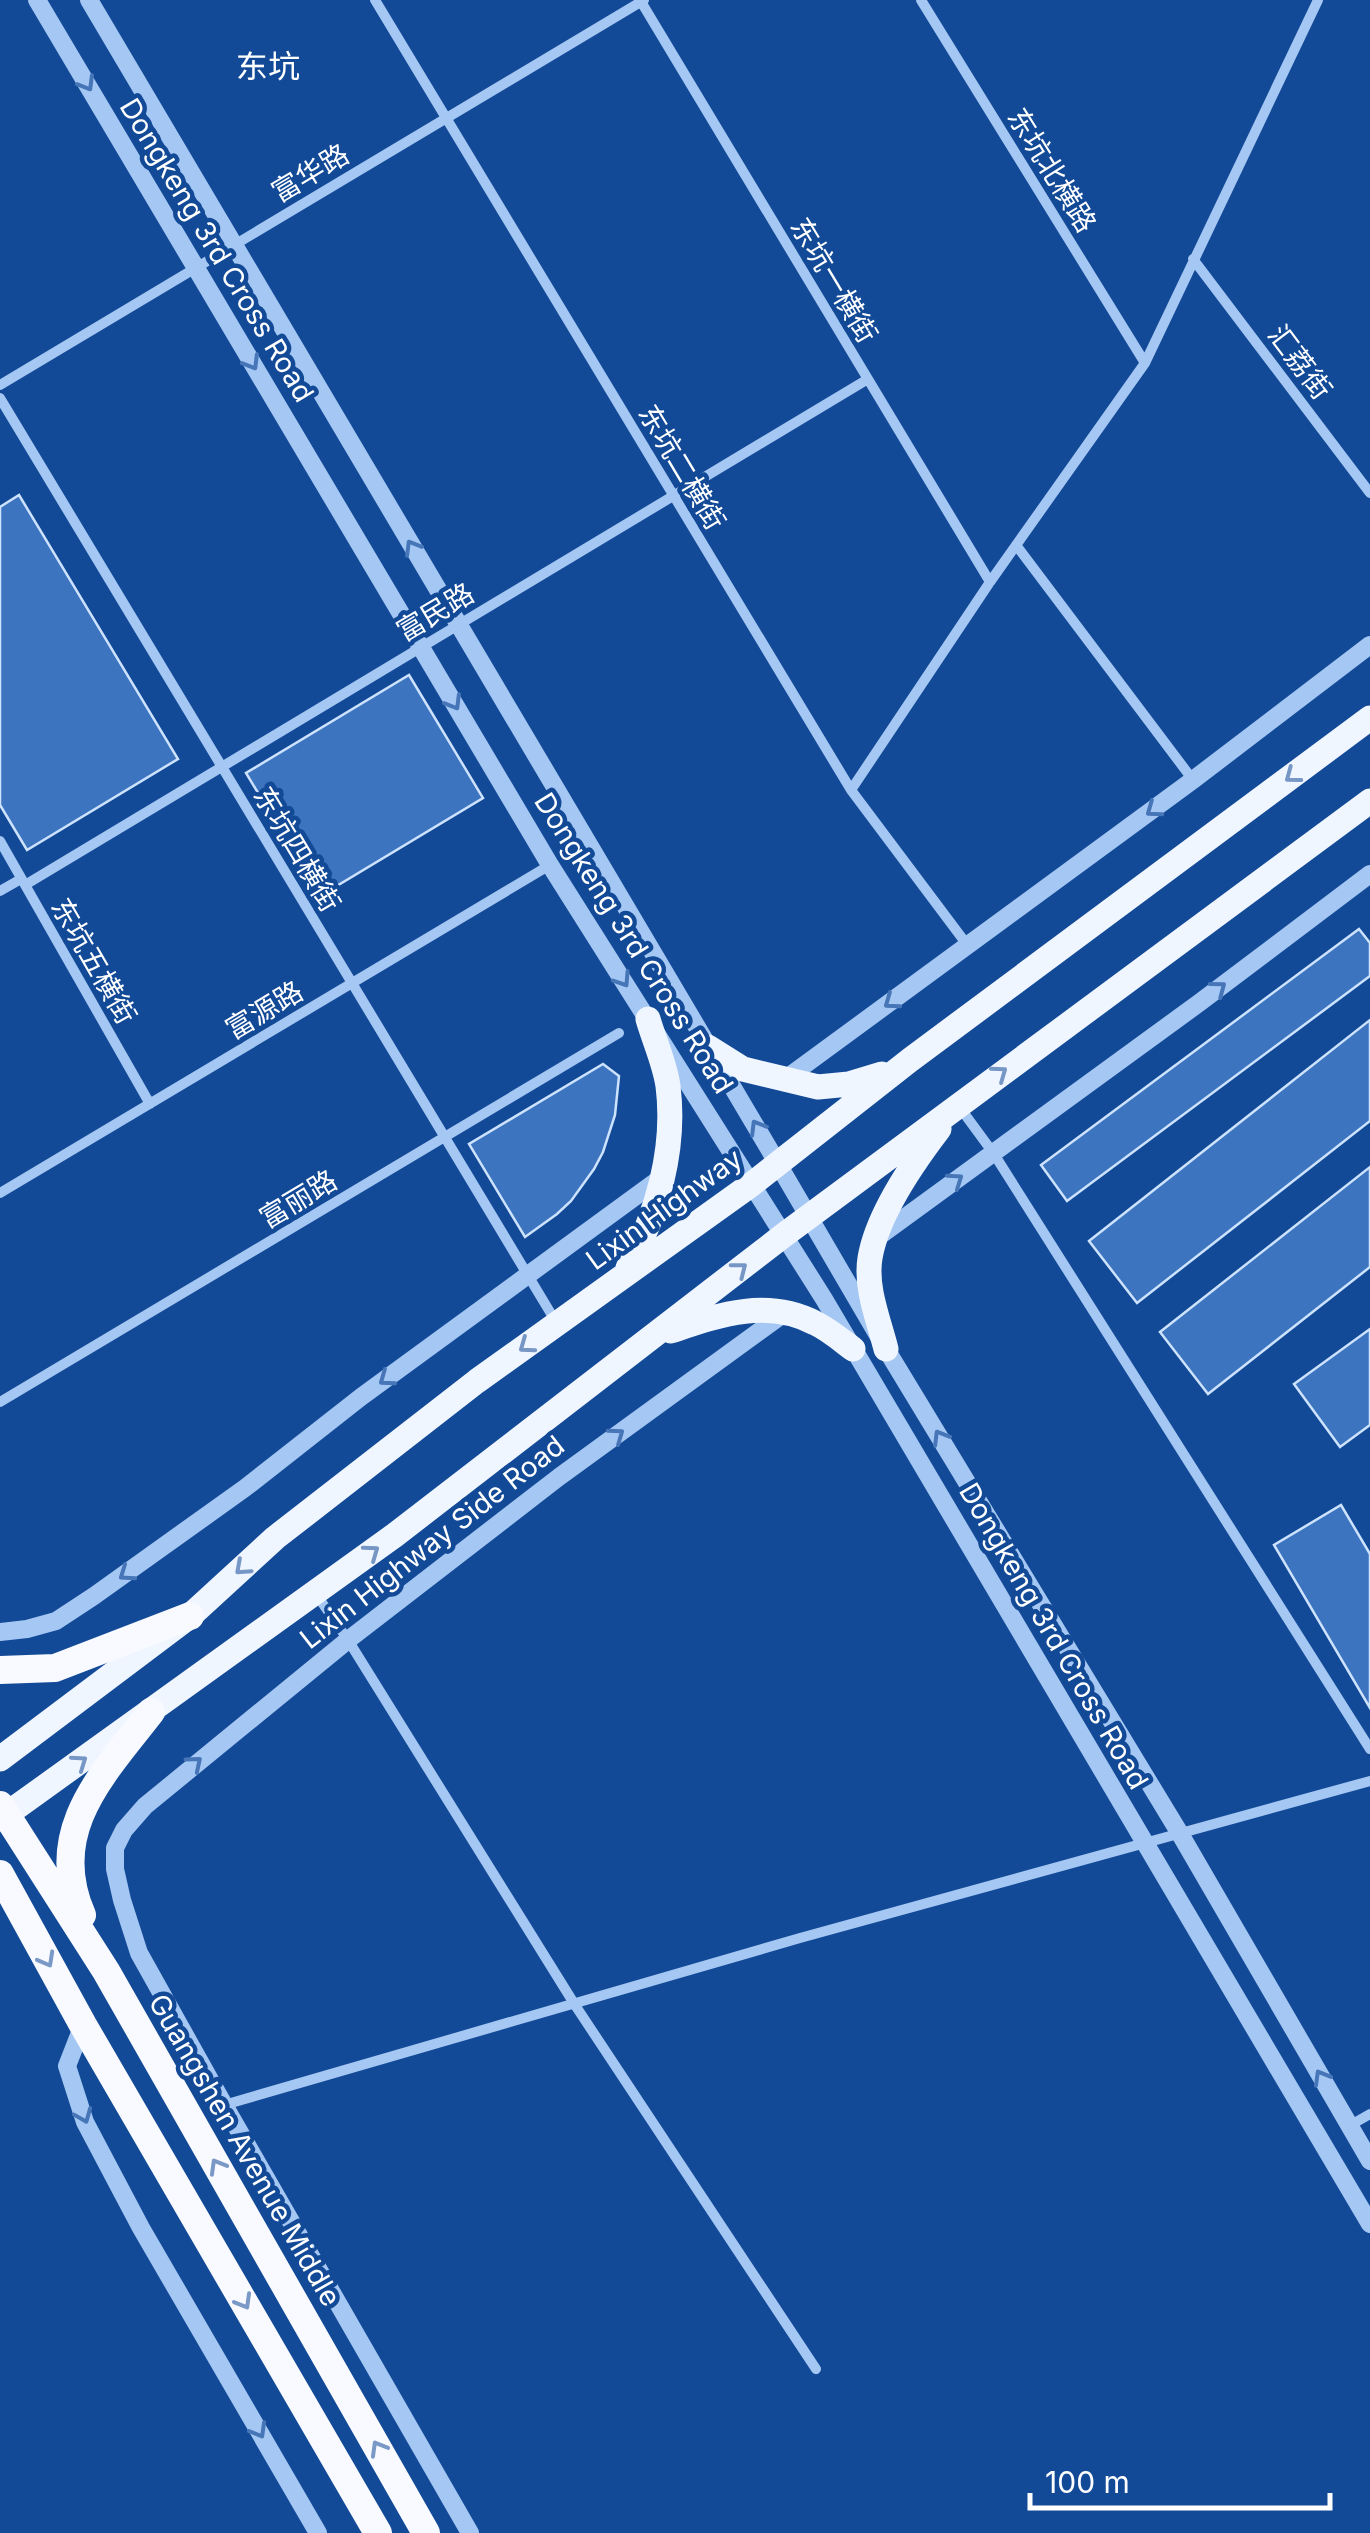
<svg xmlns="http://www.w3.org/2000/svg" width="1370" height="2533" font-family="Inter,'Noto Sans SC',sans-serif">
	<rect width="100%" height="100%" fill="#134a97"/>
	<path fill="#3c74bf" stroke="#cce2fd" stroke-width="2.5" d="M19 495 178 759 27 850 0 805V507Z
		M409 675 483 798 320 896 246 773Z
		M1359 929 1370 943V976L1067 1201 1041 1165Z
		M1370 1020V1121L1137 1303 1089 1241Z
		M603 1064 619 1076 615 1115 603 1152 594 1169 571 1201 557 1214 525 1237 469 1144Z
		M1370 1167V1267L1208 1394 1160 1332Z
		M1370 1329V1425L1340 1447 1294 1384Z
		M1341 1505 1370 1554V1708L1274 1545Z"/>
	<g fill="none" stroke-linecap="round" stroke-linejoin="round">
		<path stroke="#a5c7f3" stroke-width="10" d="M375 0 851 790 968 946
			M640 0 990 582
			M921 0 1145 363
			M1193 259 1370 493
			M0 385 644 0
			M0 398 556 1322
			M1016 545 1193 780
			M851 790 990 582 1145 363 1318 0
			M0 841 150 1104
			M25 885 868 379
			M0 891 21 879
			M958 1105 994 1154 1370 1749
			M0 1193 550 865
			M0 1402 619 1033
			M316 1594 348 1640 575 2005 816 2369
			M224 2105 800 1938 1370 1781
			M1349 2126 1370 2114"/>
		<path stroke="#a5c7f3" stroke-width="18" d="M37 0 550 865 824 1299 1370 2224
			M89 0 778 1164 886 1349 1179 1832 1370 2161
			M784 1080 1193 780 1370 645
			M878 1237 1199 1003 1370 874
			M0 1632 27 1629 56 1621 94 1596 245 1488 361 1397 662 1177
			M83 2025 67 2066 85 2122 141 2228 318 2533
			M470 2533 224 2105 139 1953 122 1900 115 1869V1848L124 1830 145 1806 348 1640 559 1477 786 1312"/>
		<path stroke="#f0f6ff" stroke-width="25" d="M708 1047 743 1069 818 1087 849 1084 882 1074
			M628 1268C657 1214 676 1149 668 1086 665 1064 654 1040 648 1019
			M671 1331C719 1315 766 1298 815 1323 828 1329 841 1340 853 1349
			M886 1349C879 1321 865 1288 870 1258 877 1216 913 1163 939 1129
			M0 1759 190 1616 275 1538 477 1381 752 1184 910 1060 1370 718
			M0 1819 395 1535 784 1235 1370 801"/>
		<path stroke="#f8faff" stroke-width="28" d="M0 1670 55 1668 190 1616
			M0 1805 106 1971 426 2533
			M0 1874 83 2025 378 2533
			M82 1915C45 1831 103 1774 151 1712"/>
	</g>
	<defs><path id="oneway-chevron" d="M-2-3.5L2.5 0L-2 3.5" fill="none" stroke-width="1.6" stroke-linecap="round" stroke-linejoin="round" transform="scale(2.5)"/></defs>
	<g stroke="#4676b7">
		<use href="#oneway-chevron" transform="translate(87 84) rotate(59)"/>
		<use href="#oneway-chevron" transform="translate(252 363) rotate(59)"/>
		<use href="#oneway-chevron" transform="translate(412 547) rotate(-121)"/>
		<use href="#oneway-chevron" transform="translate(454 703) rotate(59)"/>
		<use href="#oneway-chevron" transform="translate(1153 810) rotate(144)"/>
		<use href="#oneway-chevron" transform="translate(623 980) rotate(57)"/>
		<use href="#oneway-chevron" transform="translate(1219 988) rotate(-37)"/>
		<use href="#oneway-chevron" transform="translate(891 1002) rotate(144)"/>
		<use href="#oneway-chevron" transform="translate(757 1127) rotate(-121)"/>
		<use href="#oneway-chevron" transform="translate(956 1180) rotate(-35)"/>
		<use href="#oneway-chevron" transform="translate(386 1379) rotate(144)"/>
		<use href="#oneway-chevron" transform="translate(617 1435) rotate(-36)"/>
		<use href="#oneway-chevron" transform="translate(940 1437) rotate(-121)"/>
		<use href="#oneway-chevron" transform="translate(126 1574) rotate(145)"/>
		<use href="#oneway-chevron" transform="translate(195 1763) rotate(-40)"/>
		<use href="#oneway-chevron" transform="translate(1321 2077) rotate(-120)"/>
		<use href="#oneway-chevron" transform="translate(84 2116) rotate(68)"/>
		<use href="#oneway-chevron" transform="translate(259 2431) rotate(60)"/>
	</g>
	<g stroke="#7697c6">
		<use href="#oneway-chevron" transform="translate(1292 776) rotate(143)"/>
		<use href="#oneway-chevron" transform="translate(1000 1073) rotate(-36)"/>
		<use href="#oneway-chevron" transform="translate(740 1269) rotate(-38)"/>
		<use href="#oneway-chevron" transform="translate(526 1346) rotate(144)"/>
		<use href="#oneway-chevron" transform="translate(372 1552) rotate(-36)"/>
		<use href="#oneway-chevron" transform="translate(242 1568) rotate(138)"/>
		<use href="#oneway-chevron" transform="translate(80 1762) rotate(-35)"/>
	</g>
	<g stroke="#7a99c6">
		<use href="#oneway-chevron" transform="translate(47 1960) rotate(61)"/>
		<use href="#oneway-chevron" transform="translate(217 2166) rotate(-120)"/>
		<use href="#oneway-chevron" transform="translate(244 2302) rotate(60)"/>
		<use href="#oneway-chevron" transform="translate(378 2448) rotate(-120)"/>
	</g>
	<g text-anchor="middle" stroke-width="9" stroke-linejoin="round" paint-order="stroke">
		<g font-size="28" fill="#fff" stroke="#134a97">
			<text transform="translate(1052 170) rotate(58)" y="10">东坑北横路</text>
			<text transform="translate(310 173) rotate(-31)" y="10">富华路</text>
			<text transform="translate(217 250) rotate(59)" y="10">Dongkeng 3rd Cross Road</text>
			<text transform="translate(834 280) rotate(59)" y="10">东坑一横街</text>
			<text transform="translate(1300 362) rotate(53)" y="10">汇荔街</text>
			<text transform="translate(682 467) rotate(59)" y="10">东坑二横街</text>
			<text transform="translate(435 612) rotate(-31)" y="10">富民路</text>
			<text transform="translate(297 849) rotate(59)" y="10">东坑四横街</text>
			<text transform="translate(634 943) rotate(58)" y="10">Dongkeng 3rd Cross Road</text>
			<text transform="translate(94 961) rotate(60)" y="10">东坑五横街</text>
			<text transform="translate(264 1010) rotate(-31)" y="10">富源路</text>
			<text transform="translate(298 1199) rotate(-31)" y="10">富丽路</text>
			<text transform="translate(664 1209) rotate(-36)" y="10">Lixin Highway</text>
			<text transform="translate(432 1542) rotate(-38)" y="10">Lixin Highway Side Road</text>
			<text transform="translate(1054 1636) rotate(60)" y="10">Dongkeng 3rd Cross Road</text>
			<text transform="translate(245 2150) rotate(60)" y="10">Guangshen Avenue Middle</text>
		</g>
		<g font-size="32" fill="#fff" stroke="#134a97">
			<text x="268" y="78">东坑</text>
		</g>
	</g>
	<path d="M1030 2493v15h300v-15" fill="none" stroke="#ffffff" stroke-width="5"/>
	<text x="1045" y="2493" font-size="30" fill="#ffffff" stroke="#134a97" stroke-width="8" paint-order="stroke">100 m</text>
</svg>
